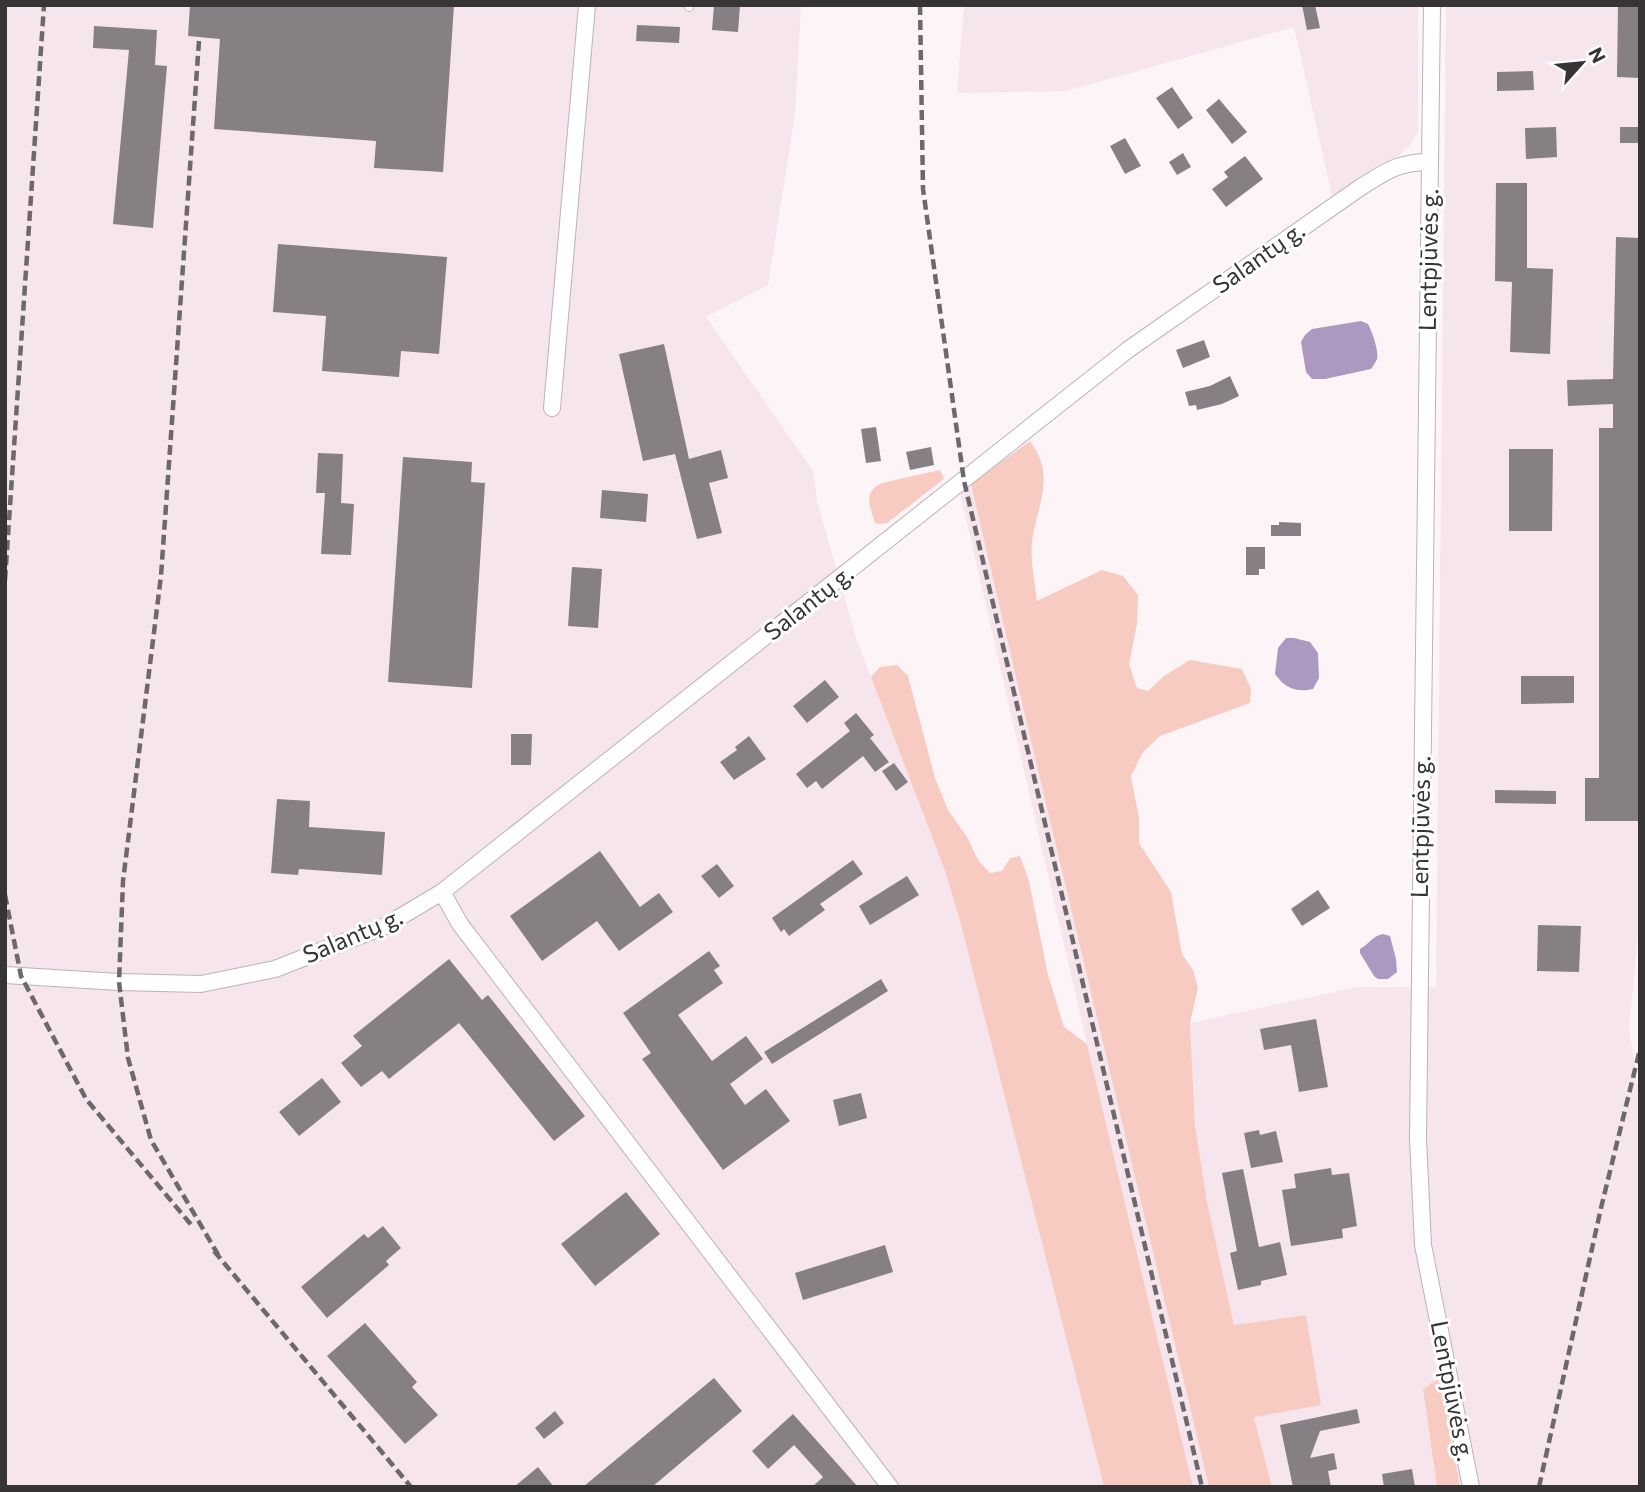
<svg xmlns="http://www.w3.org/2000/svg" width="1645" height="1492" font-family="Commissioner,sans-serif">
	<rect width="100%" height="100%" fill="#fdf4f8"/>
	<path fill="#f6e5ec" d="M5 5H801L795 115 768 285 706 317 813 471 817 501 856 638 945 871 960 921 1104 1487H5Z
		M964 5H1418V132L1410 145 1400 155 1332 196 1294 27 1066 91 957 93Z
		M1446 5H1640V917L1629 1028 1640 1099V1487H1460L1440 1379 1423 1390 1437 1487H1272L1254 1416 1306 1315 1234 1325 1207 1202 1195 1125 1190 1023 1358 987H1436Z
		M971 484 1026 720 1209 1487H1193L1087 1044 960 493Z"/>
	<path fill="#f7cbc1" d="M1030 441C1056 475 1038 503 1032 541 1030 557 1035 584 1037 601L1102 570 1123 576 1138 595 1137 624 1129 664 1137 688 1148 691 1164 676 1190 660 1242 669 1251 689 1250 703 1160 736 1143 752 1131 776 1139 818V843L1171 892 1182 954 1193 970 1198 988 1190 1023 1195 1125 1207 1202 1234 1325 1306 1315 1321 1405 1254 1417 1272 1487H1209L1026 720 971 484Z
		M940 470 944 479 887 523 879 524 875 523C870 506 862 493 882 483Z
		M897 665 908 676 935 778 948 810 967 837 978 860 990 873 1002 871 1010 858 1020 856 1029 881 1048 975 1064 1027 1087 1044 1193 1487H1104L960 921 945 871 871 677 880 667Z
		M1440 1378 1460 1487H1437L1423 1389Z"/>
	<path fill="#ac98c1" d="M1361 321 1368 324C1372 331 1379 351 1377 359 1377 360 1372 368 1371 369L1325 379H1312L1306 372 1301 342 1305 335 1312 329Z
		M1286 638H1294L1310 642 1318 653 1319 678 1313 689C1296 693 1285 688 1275 674L1278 648Z
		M1383 934 1390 936 1396 959 1397 972 1388 979H1378L1374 976 1360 953V949C1370 943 1373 936 1383 934Z"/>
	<path fill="#868085" d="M190 5H388L411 7V5H454L443 172 374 168 376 141 214 129 220 39 188 36Z
		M714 5H740L738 32 712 30Z
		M1302 5H1315L1320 28 1307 30Z
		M1618 5H1640V78L1617 77Z
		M637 25 680 27 679 43 636 41Z
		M94 26 157 30 155 65 167 66 153 228 113 224 129 50 93 48Z
		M1533 71 1534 90 1497 91V72Z
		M1172 87 1193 118 1178 129 1156 98Z
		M1219 99 1247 132 1232 144 1206 110Z
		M1556 127 1557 157 1526 159 1525 128Z
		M1620 127H1640V143H1620Z
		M1125 138 1141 166 1125 174 1110 146Z
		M1183 153 1191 167 1177 175 1169 162Z
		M1245 156 1263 179 1226 207 1212 189 1228 177 1224 172Z
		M1496 183H1527V268L1553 269 1550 354 1510 352 1512 282 1495 281Z
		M1616 237 1640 238V821H1585V778H1599V428H1613V404L1568 406 1567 380 1613 379Z
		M278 244 447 257 439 354 401 351 399 377 322 371 326 316 273 312Z
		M1204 340 1210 357 1183 368 1176 350Z
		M664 344 689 459 721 450 728 478 709 483 722 533 697 539 675 454 643 461 619 354Z
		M1230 376 1239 396 1222 404 1197 410 1196 405 1189 406 1185 392 1210 386Z
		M876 427 881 461 866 463 861 429Z
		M931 447 934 465 910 470 906 452Z
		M1509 449H1553L1552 531H1509Z
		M318 453 343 454 341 503 354 504 351 555 321 554 325 493H316Z
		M403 457 472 462 471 482 485 483 472 688 388 682Z
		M602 490 648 494 646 522 600 518Z
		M1279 522 1301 523V536H1271V525H1279Z
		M1246 547H1265V569H1259V575H1246Z
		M572 567 602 569 598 628 568 626Z
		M1521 676H1574V703L1521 704Z
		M825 680 839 697 807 723 793 706Z
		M856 713 874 735 870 738 889 762 875 772 863 756 822 789 816 781 807 788 796 774 850 731 844 723Z
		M511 734H532L531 765H511Z
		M749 736 766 759 734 780 720 762 737 750 735 747Z
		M894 763 908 782 896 791 882 771Z
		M1495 790 1556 791V804L1495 803Z
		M277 799 310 801 309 827 385 832 382 875 299 869 298 875 271 873Z
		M600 851 640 907 659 893 673 912 619 951 597 921 542 961 510 916Z
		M853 860 863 874 820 904 825 910 789 936 784 929 781 932 772 918Z
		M717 864 734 886 719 898 701 876Z
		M907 876 919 895 870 925 859 906Z
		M1318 890 1330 908 1302 926 1291 909Z
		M1538 925 1581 926 1579 972 1537 971Z
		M709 951 720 966 714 970 723 983 678 1015 712 1061 746 1036 763 1059 730 1084 745 1105 766 1089 790 1121 723 1170 642 1059 651 1053 623 1013Z
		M449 959 482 1000 488 995 585 1116 554 1141 459 1023 389 1079 382 1071 361 1087 341 1063 362 1046 353 1036Z
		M881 979 888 991 772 1064 764 1052Z
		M1316 1019 1328 1087 1299 1092 1291 1045 1264 1050 1260 1029Z
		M322 1078 341 1102 299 1136 279 1112Z
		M861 1093 867 1118 839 1126 833 1100Z
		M1259 1130 1260 1135 1276 1131 1283 1162 1251 1168 1244 1133Z
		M1331 1168 1332 1175 1349 1173 1357 1226 1342 1229 1343 1238 1291 1246 1282 1190 1296 1188 1294 1174Z
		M1243 1169 1259 1247 1280 1242 1287 1275 1261 1281V1285L1238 1290 1230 1253 1237 1251 1222 1173Z
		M626 1192 660 1234 595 1286 561 1244Z
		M383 1226 401 1248 386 1261 389 1265 327 1318 301 1287 364 1234 368 1238Z
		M885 1245 893 1272 803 1300 795 1273Z
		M365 1323 417 1382 412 1387 438 1415 405 1444 327 1356Z
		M714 1378 742 1411 652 1487H583Z
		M1357 1409 1360 1423 1320 1431 1310 1458 1334 1453 1337 1469 1328 1471 1331 1487H1293L1280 1425Z
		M555 1411 564 1423 544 1439 535 1428Z
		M793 1414 858 1487H812L823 1477 794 1445 768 1469 752 1451Z
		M538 1467 554 1487H514Z
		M1412 1469 1415 1487H1384L1382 1474Z"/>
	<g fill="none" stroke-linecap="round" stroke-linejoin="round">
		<g stroke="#bbb3b6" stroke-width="10">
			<path id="lane" d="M689 5V7"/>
		</g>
		<g stroke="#bbb3b6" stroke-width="18">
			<path id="street" d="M1430 162 1418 1138 1423 1245 1471 1487
				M552 408 587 5
				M442 892 460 924 890 1487
				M5 975 119 982 201 984 275 969 385 926 442 892 1129 349 1361 187C1387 171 1398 162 1430 162L1432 5"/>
		</g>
		<use href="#lane" stroke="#fff" stroke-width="8"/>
		<use href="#street" stroke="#fff" stroke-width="16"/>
		<path stroke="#6d686a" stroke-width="4.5" stroke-dasharray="10 5" stroke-linecap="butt" d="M920 5 923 189 964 481 1202 1487
			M199 41 161 576 123 881 119 982 128 1058 151 1140 220 1258
			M5 580 44 5
			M5 895 21 976 86 1099 193 1227
			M214 1251 411 1487
			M1539 1487 1601 1208 1640 1049"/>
	</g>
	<g text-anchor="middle" stroke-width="6" stroke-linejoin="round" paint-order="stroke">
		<g font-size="24" fill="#373435" stroke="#fff">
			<text transform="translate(1259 258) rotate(-35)" y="8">Salantų g.</text>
			<text transform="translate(1429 260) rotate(-89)" y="8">Lentpjūvės g.</text>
			<text transform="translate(809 603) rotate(-38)" y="8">Salantų g.</text>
			<text transform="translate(1421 827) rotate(-89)" y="8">Lentpjūvės g.</text>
			<text transform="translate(353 936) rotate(-23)" y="8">Salantų g.</text>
			<text transform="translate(1452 1391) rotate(79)" y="8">Lentpjūvės g.</text>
		</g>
	</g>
	<rect width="1645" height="1492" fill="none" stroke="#373435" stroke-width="14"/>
	<g transform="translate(1582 63) rotate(63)" stroke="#ffffff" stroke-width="5" paint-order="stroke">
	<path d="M0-5L12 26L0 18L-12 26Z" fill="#373435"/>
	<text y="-10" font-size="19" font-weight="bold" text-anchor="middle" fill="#373435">N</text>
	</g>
</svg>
